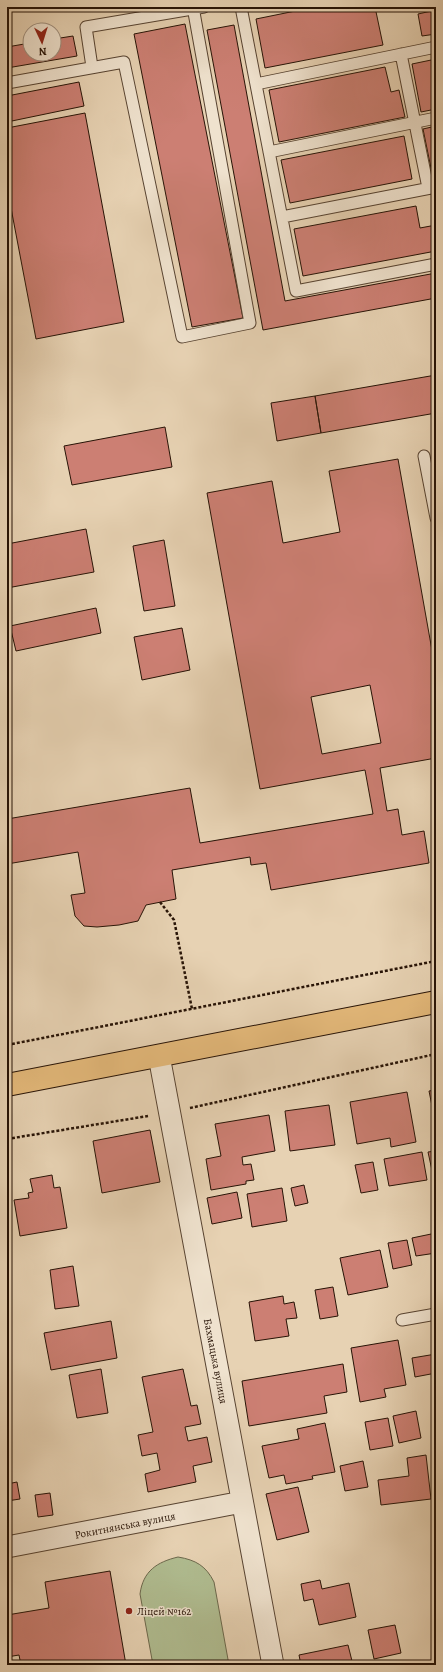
<svg xmlns="http://www.w3.org/2000/svg" width="443" height="1672" font-family="Alegreya,serif">
	<rect width="100%" height="100%" fill="#e7d2b3"/>
	<filter id="stains"><feTurbulence type="fractalNoise" baseFrequency=".005" numOctaves="4"/><feColorMatrix values="0 0 0 0 .2 0 0 0 0 .09 0 0 0 0 .02 0 0 0 .5 -.17"/></filter>
	<radialGradient id="worn" r=".72"><stop offset=".6" stop-color="#630" stop-opacity="0"/><stop offset="1" stop-color="#630" stop-opacity=".3"/></radialGradient>
	<path fill="#b0bd91" stroke="#6c684c" d="M178 1557C196 1560 206 1566 214 1582L229 1665H153L140 1594C143 1571 157 1562 178 1557Z"/>
	<path fill="#cc7f73" stroke="#271306" fill-rule="evenodd" d="M315 7H375L383 45 265 68 256 19Z
		M436 10V34L422 36 418 14Z
		M185 24 243 318 192 327 134 34Z
		M234 25 285 301 436 273V298L263 330 207 30Z
		M73 36 77 56 7 68V47L30 43V54H54V39Z
		M436 59V109L421 112 412 64Z
		M385 67 391 92 399 90 405 117 279 142 269 90Z
		M79 82 84 106 7 122V96Z
		M85 113 124 322 36 339 7 187V128Z
		M436 126V177L433 178 423 129Z
		M404 136 412 179 290 203 281 160Z
		M416 206 420 228 436 225V251L303 276 294 229Z
		M436 375V413L321 433 315 396Z
		M315 396 321 433 277 441 271 403Z
		M165 427 172 467 72 485 64 446Z
		M398 459 436 673V758L380 768 387 811 398 809 402 835 424 831 429 863 271 890 266 863 251 865 250 857 172 870 176 899 146 905 138 921 119 925 97 927 84 926 75 916 71 895 85 893 78 852 7 864V819L190 788 200 843 373 814 365 770 260 789 207 493 272 481 283 543 340 532 329 471ZM370 685 381 743 322 754 311 697Z
		M86 529 94 572 7 588V544Z
		M164 540 175 606 144 611 133 546Z
		M96 608 101 633 16 651 10 626Z
		M182 628 190 670 142 680 134 637Z
		M436 1090V1126L429 1091Z
		M407 1092 416 1142 391 1147 390 1138 357 1144 350 1102Z
		M329 1105 335 1145 290 1151 285 1111Z
		M269 1115 275 1151 242 1157 243 1165 251 1164 254 1180 246 1181V1184L211 1190 206 1159 221 1156 215 1124Z
		M150 1130 160 1182 102 1193 93 1141Z
		M436 1151V1174L433 1175 428 1152Z
		M422 1152 427 1180 389 1186 384 1159Z
		M373 1162 378 1190 361 1193 355 1165Z
		M52 1175 54 1188 60 1187 67 1228 20 1236 14 1200 29 1198 28 1193 33 1192 30 1179Z
		M304 1185 308 1203 295 1206 291 1188Z
		M282 1188 287 1221 252 1227 247 1194Z
		M237 1192 242 1218 212 1224 207 1198Z
		M436 1233V1253L416 1256 412 1238Z
		M407 1240 412 1265 393 1269 388 1243Z
		M380 1250 388 1287 348 1295 340 1258Z
		M73 1266 79 1306 55 1309 50 1270Z
		M333 1287 338 1316 320 1319 315 1290Z
		M283 1296 284 1304 294 1302 297 1318 286 1319 289 1336 255 1341 249 1302Z
		M111 1321 117 1358 51 1370 44 1333Z
		M398 1340 406 1385 384 1389 386 1397 360 1402 351 1348Z
		M436 1354V1373L415 1377 412 1358Z
		M343 1364 347 1392 324 1396 327 1413 249 1426 242 1381Z
		M101 1369 108 1413 77 1418 69 1375Z
		M183 1369 191 1406 197 1405 201 1424 185 1427 188 1441 207 1437 212 1462 193 1466 196 1482 148 1492 145 1474 160 1470 157 1453 142 1456 138 1435 153 1432 142 1377Z
		M416 1411 421 1438 399 1443 393 1416Z
		M388 1418 393 1446 370 1450 365 1422Z
		M325 1423 335 1472 312 1476 313 1479 286 1484 284 1475 269 1478 262 1446 299 1439 297 1429Z
		M426 1455 431 1499 381 1505 378 1480 409 1476 407 1458Z
		M363 1461 368 1487 345 1491 340 1466Z
		M17 1482 20 1499 7 1501V1484Z
		M298 1487 309 1532 277 1540 266 1494Z
		M50 1493 53 1515 38 1517 35 1495Z
		M110 1571 126 1665H21L19 1655 7 1657V1615L49 1608 45 1582Z
		M320 1580 322 1589 349 1583 356 1617 319 1625 313 1599 304 1601 301 1584Z
		M395 1625 401 1653 374 1659 368 1630Z
		M348 1645 353 1665H301L299 1655Z"/>
	<g fill="none" stroke-linecap="round" stroke-linejoin="round">
		<g stroke="#574331" stroke-width="13">
			<path id="lane" d="M241 7 296 291 436 264
				M401 54 428 188
				M92 67 86 27 204 7
				M7 83 124 62 182 337 250 323 193 7
				M256 84 436 47
				M269 152 436 118
				M282 217 436 187
				M424 456 436 518
				M402 1320 436 1314"/>
		</g>
		<g stroke="#574331" stroke-width="23">
			<path id="street" d="M159 1056 273 1665
				M7 1547 242 1502"/>
		</g>
		<g stroke="#271306" stroke-width="24">
			<path id="primary" d="M7 1085 436 1002"/>
		</g>
		<path stroke="#271306" stroke-width="2.5" stroke-dasharray="3 2" stroke-linecap="butt" d="M160 902 174 920 192 1009
			M7 1045 436 961
			M190 1108 436 1054
			M7 1139 148 1116"/>
		<use href="#lane" stroke="#efe2ce" stroke-width="11"/>
		<use href="#street" stroke="#efe2ce" stroke-width="21"/>
		<use href="#primary" stroke="#e4b97a" stroke-width="22"/>
	</g>
	<circle fill="#8f2418" stroke="#efe2ce" stroke-width="1.5" cx="129" cy="1611" r="4"/>
	<g text-anchor="middle" stroke-width="3" stroke-linejoin="round" paint-order="stroke">
		<g font-size="11" fill="#271306" stroke="#efe2ce">
			<text transform="translate(216 1361) rotate(79)" y="4">Бахмацька вулиця</text>
			<text transform="translate(125 1525) rotate(-11)" y="4">Рокитнянська вулиця</text>
		</g>
		<g font-size="11" fill="#271306" stroke="#efe2ce" text-anchor="start">
			<text x="137" y="1615">Ліцей №162</text>
		</g>
	</g>
	<rect width="443" height="1672" fill="none" stroke="#e7d2b3" stroke-width="24"/>
	<rect x="8" y="8" width="427" height="1656" fill="none" stroke="#271306" stroke-width="2"/>
	<rect x="12" y="12" width="419" height="1648" fill="none" stroke="#271306"/>
	<g transform="translate(42 42) rotate(176)"><circle r="19" fill="#efe2ce" stroke="#9f8f7e"/>
	<path d="M0-3L7 15L0 10L-7 15Z" fill="#8f2418"/>
	<text y="-6" font-size="11" font-weight="bold" text-anchor="middle" fill="#271306">N</text>
	</g>
	<rect width="100%" height="100%" filter="url(#stains)"/>
	<rect width="100%" height="100%" fill="url(#worn)"/>
</svg>
